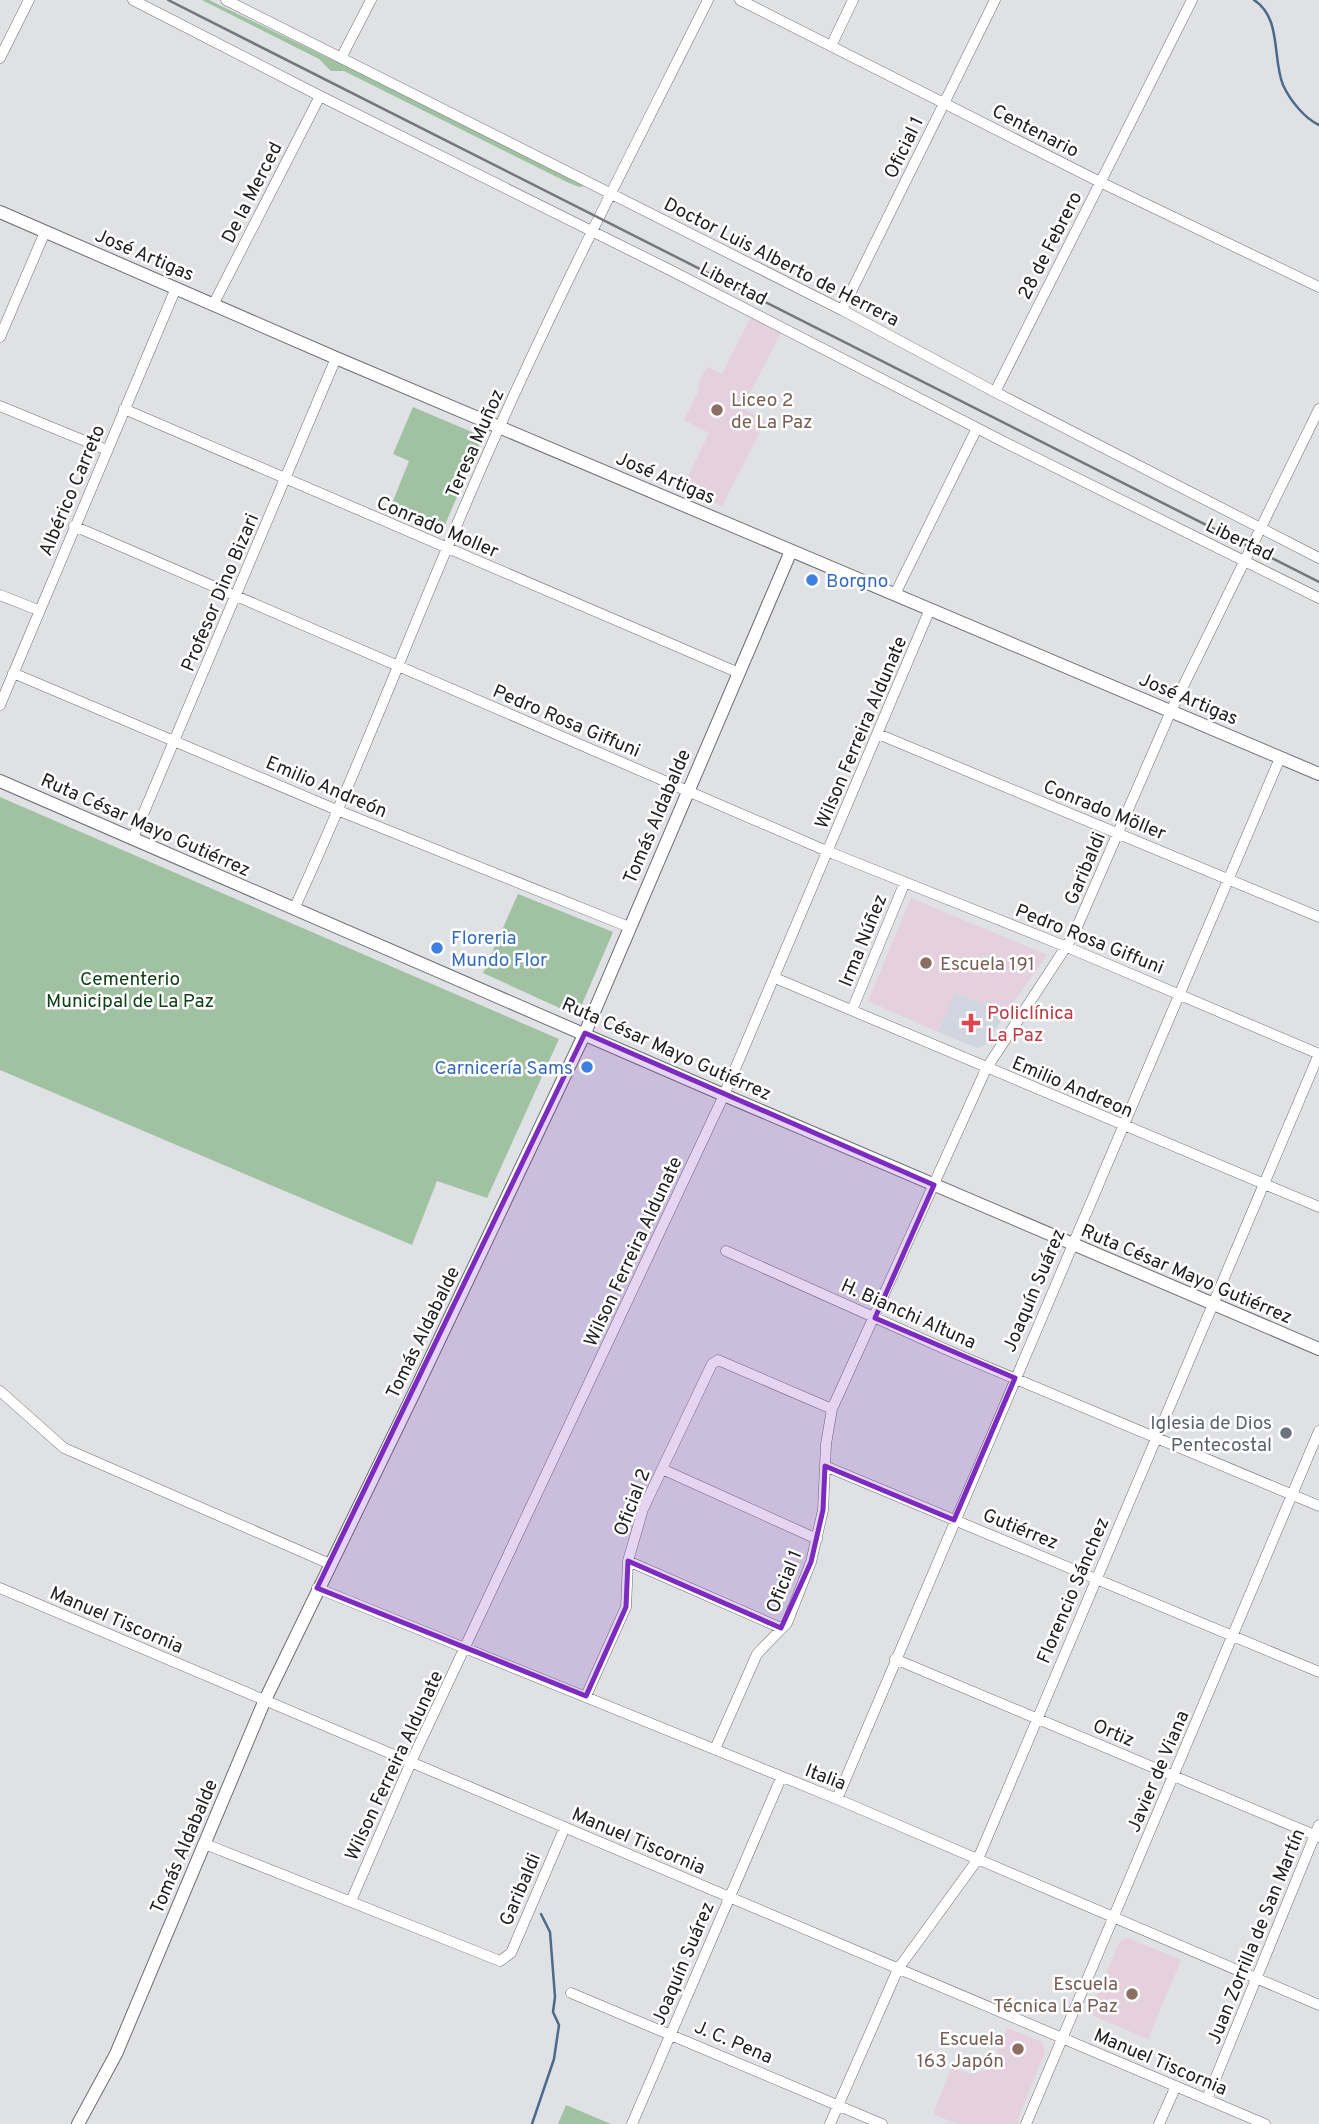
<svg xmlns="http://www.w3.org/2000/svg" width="1319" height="2124" font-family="Overpass,sans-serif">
	<rect width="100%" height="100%" fill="#dfe1e4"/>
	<path fill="#d1d5e0" d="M955 993 1006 1013 985 1045 977 1048 938 1032Z"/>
	<path fill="#e5d0de" d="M751 317 781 333 742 408 766 420 722 506 682 489 709 433 684 420 700 388 697 386 707 367 722 374Z
		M911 898 1047 955 1006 1013 956 993 938 1032 868 1001Z
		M1128 1938 1181 1960 1148 2039 1089 2014 1120 1941Z
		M1007 2028 1042 2042 1045 2051 1018 2119V2124H958L933 2114 952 2067 970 2074 991 2069Z"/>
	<path fill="#a1c2a2" d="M202 0H209L584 182 585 186 579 187 569 183 344 71H331L319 59Z
		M413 407 479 435 481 441 444 527 436 530 389 511 409 461 393 454Z
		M0 797 559 1039 487 1198 437 1181 412 1245 0 1070Z
		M518 894 613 932 577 1016 483 973Z
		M566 2105 611 2124H558Z"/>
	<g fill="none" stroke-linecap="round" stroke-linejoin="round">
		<path stroke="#4c6a89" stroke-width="2.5" d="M1254 0C1282 18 1272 58 1283 85 1290 100 1304 118 1319 125
			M532 2124 554 2059 559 2025 553 2012 555 1997 550 1932 541 1914"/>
		<g stroke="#6d6e71" stroke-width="11">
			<path id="minor" d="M133 0 320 96 670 270 1006 443 1319 598
				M226 0 842 310 995 392 1319 558
				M740 0 1100 182 1319 287
				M831 46 853 0
				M0 58 29 0
				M341 58 371 0
				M213 305 320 96
				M842 310 995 0
				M0 337 45 232
				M995 392 1192 0
				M0 406 107 450
				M124 409 739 673
				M74 526 829 852 1067 947 1319 1054
				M895 594 977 428
				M0 595 38 610
				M13 673 337 810 629 927
				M0 705 176 288
				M878 734 1319 917
				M133 838 336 358
				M294 909C367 751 427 587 499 428 564 283 637 142 708 0
				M775 978 1319 1207
				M852 1010 905 882
				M726 1251 954 1353 1319 1506
				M0 1391 64 1448 330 1564
				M825 1466 1319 1672
				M662 1469 817 1539
				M628 1561 781 1628
				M0 1588 1265 2124
				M317 1588 837 1799 1319 2005
				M895 1659 1319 1837
				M586 1696 626 1607 628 1561 643 1509 712 1364 718 1360 832 1409
				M715 1749 757 1654 787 1623 811 1562 823 1510 826 1444 832 1409 986 1069 1073 936 1171 711 1319 409
				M837 1799 1280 758
				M205 1844 500 1961 511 1953 565 1827
				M351 1901 411 1762 724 1095 930 609
				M571 1993 882 2124
				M1207 2099 1319 1825
				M632 2124 781 1778
				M830 2124 898 1969 978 1859 1319 1054
				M1026 2124 1319 1431
				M1159 2124 1176 2086"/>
		</g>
		<g stroke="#6d6e71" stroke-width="14">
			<path id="tertiary" d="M0 212 336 358 1319 774
				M0 781 724 1095 1319 1349
				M78 2124 116 2054 264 1702 414 1393 585 1033 791 551"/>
		</g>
		<use href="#minor" stroke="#fff" stroke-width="10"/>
		<use href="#tertiary" stroke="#fff" stroke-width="12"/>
		<path stroke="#757678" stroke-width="2.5" d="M168 0 1319 582"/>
	</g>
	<path fill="#7b2cbf" fill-opacity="0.2" stroke="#7b2cbf" stroke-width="5" stroke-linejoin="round" d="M585 1033 934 1185 875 1318 1015 1378 954 1520 825 1466 823 1510 811 1562 781 1628 628 1561 626 1607 586 1696 317 1588Z"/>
	<g fill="#8d6e63" stroke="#fff" stroke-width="2.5">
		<circle cx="717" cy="410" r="7"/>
		<circle cx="926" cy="963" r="7"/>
		<circle cx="1132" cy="1994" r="7"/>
		<circle cx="1018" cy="2049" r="7"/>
	</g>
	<g fill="#3f7fe0" stroke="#fff" stroke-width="2.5">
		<circle cx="812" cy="580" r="7"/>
		<circle cx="437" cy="948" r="7"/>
		<circle cx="587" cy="1067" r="7"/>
	</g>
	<path fill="#e0444e" stroke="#fff" stroke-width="2.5" d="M967.5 1012.5h7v7h7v7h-7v7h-7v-7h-7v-7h7z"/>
	<circle fill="#6b7280" stroke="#fff" stroke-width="2.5" cx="1286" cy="1433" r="7"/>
	<g text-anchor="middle" stroke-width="5" stroke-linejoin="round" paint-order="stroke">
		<g font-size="19" fill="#212123" stroke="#fff">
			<text transform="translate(1036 130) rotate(27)" y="7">Centenario</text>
			<text transform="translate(903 147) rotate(-64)" y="7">Oficial 1</text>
			<text transform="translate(251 192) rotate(-63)" y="7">De la Merced</text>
			<text transform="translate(1049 245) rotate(-63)" y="7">28 de Febrero</text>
			<text transform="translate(145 254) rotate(23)" y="7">José Artigas</text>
			<text transform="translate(782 261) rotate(27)" y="7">Doctor Luis Alberto de Herrera</text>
			<text transform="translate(734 283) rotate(27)" y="7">Libertad</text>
			<text transform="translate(474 443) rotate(-66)" y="7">Teresa Muñoz</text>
			<text transform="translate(666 477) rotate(23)" y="7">José Artigas</text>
			<text transform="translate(71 490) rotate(-67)" y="7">Albérico Carreto</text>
			<text transform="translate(438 526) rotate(23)" y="7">Conrado Moller</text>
			<text transform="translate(1240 539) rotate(26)" y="7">Libertad</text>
			<text transform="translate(219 592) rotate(-67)" y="7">Profesor Dino Bizari</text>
			<text transform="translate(1189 698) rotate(23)" y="7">José Artigas</text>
			<text transform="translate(567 720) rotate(23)" y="7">Pedro Rosa Giffuni</text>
			<text transform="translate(860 732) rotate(-67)" y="7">Wilson Ferreira Aldunate</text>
			<text transform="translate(327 786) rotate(23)" y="7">Emilio Andreón</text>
			<text transform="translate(1105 809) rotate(22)" y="7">Conrado Möller</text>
			<text transform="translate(656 816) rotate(-67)" y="7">Tomás Aldabalde</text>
			<text transform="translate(146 824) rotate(24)" y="7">Ruta César Mayo Gutiérrez</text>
			<text transform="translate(1084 868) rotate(-67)" y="7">Garibaldi</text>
			<text transform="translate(1090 938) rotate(22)" y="7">Pedro Rosa Giffuni</text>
			<text transform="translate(862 940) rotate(-68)" y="7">Irma Núñez</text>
			<text transform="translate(667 1048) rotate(24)" y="7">Ruta César Mayo Gutiérrez</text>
			<text transform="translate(1073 1086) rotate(23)" y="7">Emilio Andreon</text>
			<text transform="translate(632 1251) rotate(-65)" y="7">Wilson Ferreira Aldunate</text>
			<text transform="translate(1187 1273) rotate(23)" y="7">Ruta César Mayo Gutiérrez</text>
			<text transform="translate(1033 1290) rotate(-67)" y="7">Joaquín Suárez</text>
			<text transform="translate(909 1313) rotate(24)" y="7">H. Bianchi Altuna</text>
			<text transform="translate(422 1332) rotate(-64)" y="7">Tomás Aldabalde</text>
			<text transform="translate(631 1502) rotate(-69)" y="7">Oficial 2</text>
			<text transform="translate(1021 1528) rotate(22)" y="7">Gutiérrez</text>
			<text transform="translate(783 1581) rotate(-68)" y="7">Oficial 1</text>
			<text transform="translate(1072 1590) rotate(-67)" y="7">Florencio Sánchez</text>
			<text transform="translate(117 1619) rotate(23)" y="7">Manuel Tiscornia</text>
			<text transform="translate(1114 1732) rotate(23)" y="7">Ortiz</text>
			<text transform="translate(393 1765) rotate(-65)" y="7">Wilson Ferreira Aldunate</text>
			<text transform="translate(1157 1771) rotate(-67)" y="7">Javier de Viana</text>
			<text transform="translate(826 1776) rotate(21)" y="7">Italia</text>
			<text transform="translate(639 1840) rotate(23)" y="7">Manuel Tiscornia</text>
			<text transform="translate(183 1846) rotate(-67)" y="7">Tomás Aldabalde</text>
			<text transform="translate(519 1889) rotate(-67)" y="7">Garibaldi</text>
			<text transform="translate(1255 1936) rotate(-68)" y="7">Juan Zorrilla de San Martín</text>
			<text transform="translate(682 1963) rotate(-67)" y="7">Joaquín Suárez</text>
			<text transform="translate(734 2041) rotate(23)" y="7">J. C. Pena</text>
			<text transform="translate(1161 2061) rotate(23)" y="7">Manuel Tiscornia</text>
		</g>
		<g font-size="19" fill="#785e54" stroke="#fff" text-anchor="start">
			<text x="731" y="406">Liceo 2<tspan x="731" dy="22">de La Paz</tspan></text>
			<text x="940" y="970">Escuela 191</text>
			<text x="1118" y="1990" text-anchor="end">Escuela<tspan x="1118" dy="22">Técnica La Paz</tspan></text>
			<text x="1004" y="2045" text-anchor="end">Escuela<tspan x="1004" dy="22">163 Japón</tspan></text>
		</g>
		<g font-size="19" fill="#366cbe" stroke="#fff" text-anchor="start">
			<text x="826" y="587">Borgno</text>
			<text x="451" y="944">Floreria<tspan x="451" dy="22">Mundo Flor</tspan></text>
			<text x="573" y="1074" text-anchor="end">Carnicería Sams</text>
		</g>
		<g font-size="19" fill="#0e4117" stroke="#fff">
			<text x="130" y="985">Cementerio<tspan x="130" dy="22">Municipal de La Paz</tspan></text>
		</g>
		<g font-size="19" fill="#be3a42" stroke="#fff" text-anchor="start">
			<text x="987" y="1019">Policlínica<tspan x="987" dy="22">La Paz</tspan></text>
		</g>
		<g font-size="19" fill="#5b616d" stroke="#fff" text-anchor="end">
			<text x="1272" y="1429">Iglesia de Dios<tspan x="1272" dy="22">Pentecostal</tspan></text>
		</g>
	</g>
</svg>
